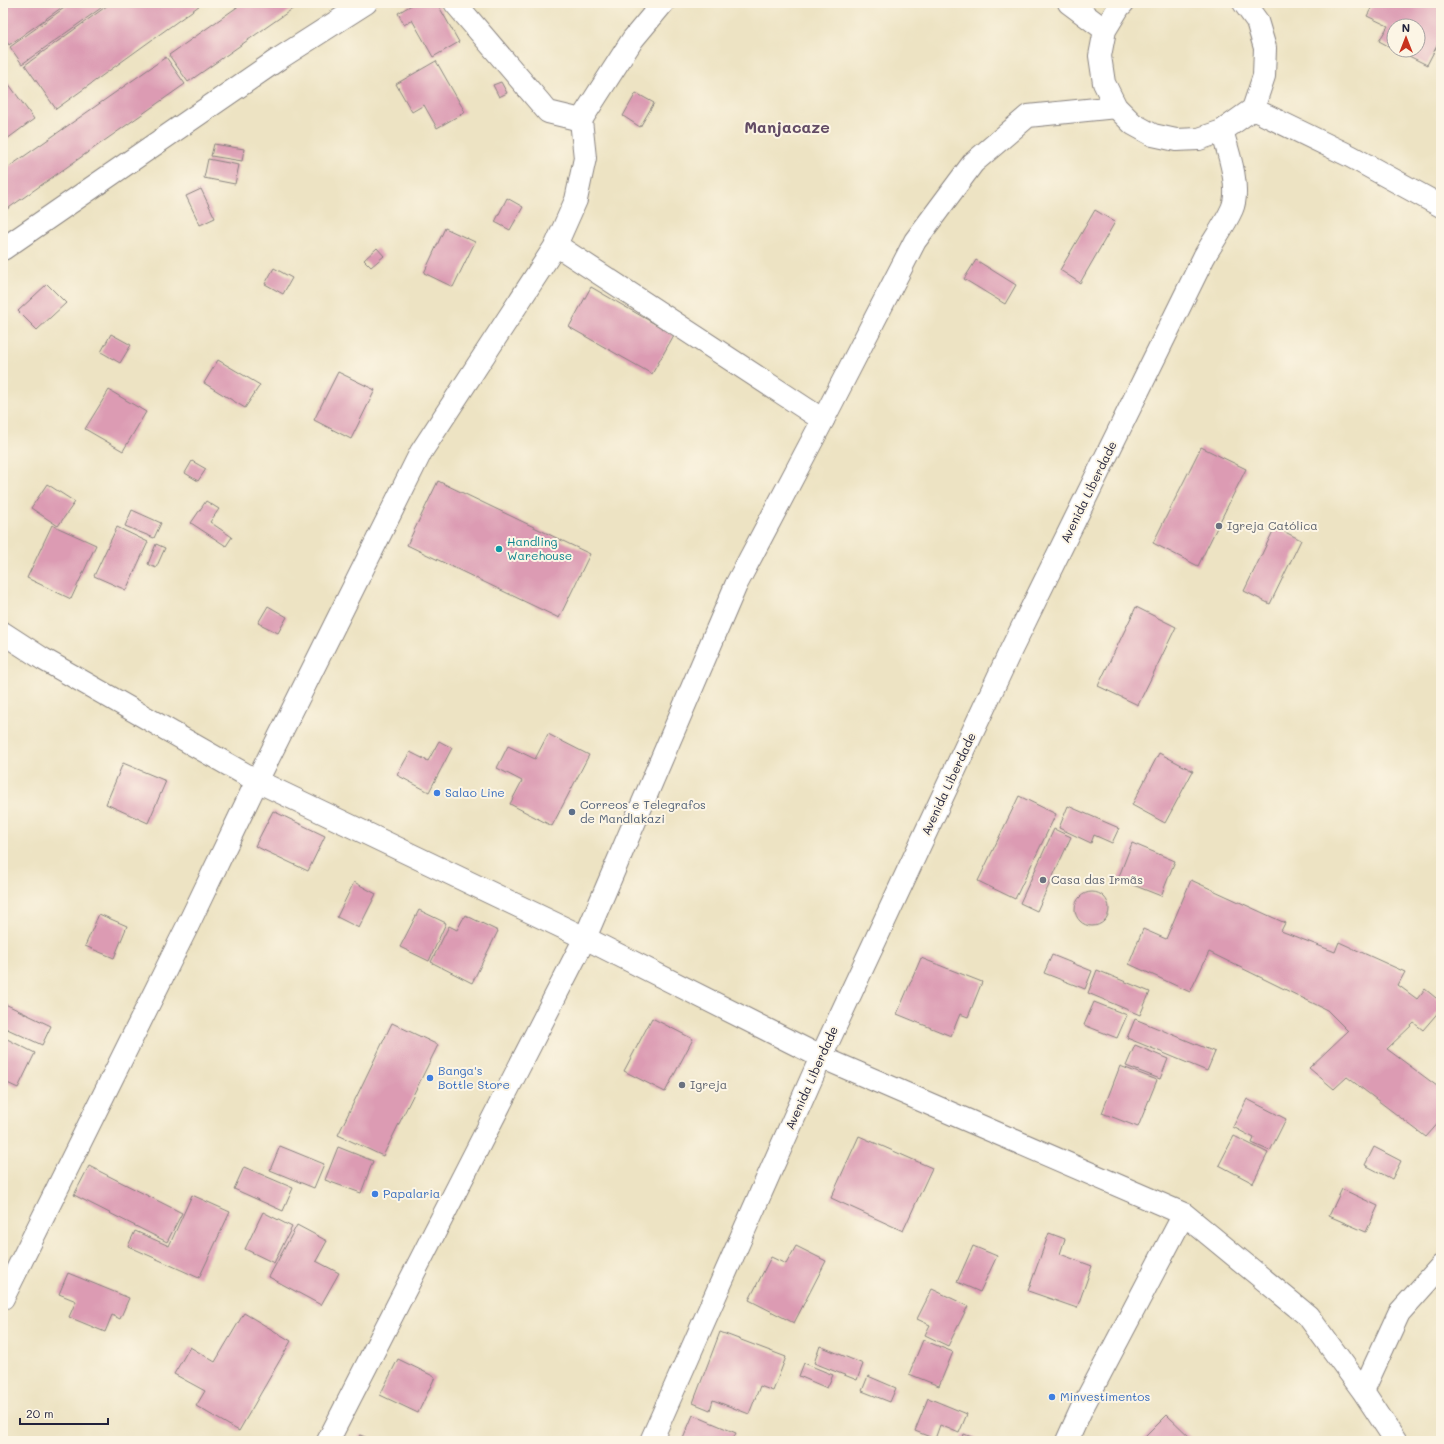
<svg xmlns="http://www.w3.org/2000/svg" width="1444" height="1444" font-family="Mali,sans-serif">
	<rect width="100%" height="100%" fill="#fcf5e5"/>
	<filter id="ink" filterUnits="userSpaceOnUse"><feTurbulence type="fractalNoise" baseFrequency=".025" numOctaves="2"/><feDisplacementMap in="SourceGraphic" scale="8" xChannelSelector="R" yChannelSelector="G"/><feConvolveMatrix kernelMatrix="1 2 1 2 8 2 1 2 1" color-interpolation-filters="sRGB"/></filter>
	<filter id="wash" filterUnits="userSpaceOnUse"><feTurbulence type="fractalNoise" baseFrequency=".012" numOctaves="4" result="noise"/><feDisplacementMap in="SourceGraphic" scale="16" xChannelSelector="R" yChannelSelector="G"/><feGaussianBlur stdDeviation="0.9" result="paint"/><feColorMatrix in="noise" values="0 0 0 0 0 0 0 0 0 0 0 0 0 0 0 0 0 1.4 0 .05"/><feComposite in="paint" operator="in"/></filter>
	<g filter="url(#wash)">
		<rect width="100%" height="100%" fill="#ede3c3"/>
		<g id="blocks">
			<path fill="#dc9bb3" d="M3 3H68L9 45 3 36Z
				M71 3H108L22 64 10 47Z
				M111 3H203L56 109 25 65Z
				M243 3H301L188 82 169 55Z
				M415 3H437L459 42 433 57 412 20 404 25 398 13Z
				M1374 3H1441V38L1427 65 1397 50H1418V26H1394V49L1379 41 1388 26 1367 16Z
				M166 57 185 84 3 212V171Z
				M436 61 465 112 437 128 424 105 412 112 396 84Z
				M3 76 34 119 3 142Z
				M501 82 507 93 499 97 493 85Z
				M636 93 654 103 640 127 623 116Z
				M214 144 244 149 242 161 211 156Z
				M208 159 239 165 235 184 204 178Z
				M201 189 215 218 200 225 186 196Z
				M507 198 523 207 510 230 495 222Z
				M1095 210 1115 222 1080 283 1060 270Z
				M445 228 475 242 453 287 424 273Z
				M377 248 384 256 371 267 364 260Z
				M976 260 1016 285 1005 304 964 279Z
				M274 268 292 278 283 294 265 284Z
				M47 284 66 303 37 330 18 311Z
				M591 287 674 335 652 374 569 327Z
				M111 334 131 345 120 363 101 352Z
				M218 360 260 385 245 408 204 383Z
				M338 372 375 390 351 439 314 420Z
				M109 390 146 412 123 451 85 429Z
				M1201 447 1246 469 1198 566 1153 543Z
				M192 461 206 469 198 481 185 473Z
				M438 481 590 554 559 618 407 545Z
				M47 484 75 502 58 526 31 508Z
				M206 501 219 509 210 522 232 537 226 546 191 523Z
				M132 510 161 523 154 538 125 526Z
				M52 525 96 545 71 599 27 578Z
				M117 527 148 542 126 590 94 576Z
				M1275 527 1301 540 1270 604 1244 591Z
				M156 544 165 548 156 568 148 564Z
				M268 606 287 617 278 633 258 623Z
				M1136 607 1176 627 1138 705 1098 686Z
				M548 734 589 755 552 826 510 804 522 781 497 768 508 746 535 759Z
				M439 741 452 748 429 792 397 775 410 752 428 761Z
				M1159 753 1193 771 1165 823 1132 805Z
				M123 763 166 781 148 823 106 804Z
				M1019 796 1056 814 1015 899 978 881Z
				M1068 806 1119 828 1112 843 1094 835 1091 843 1059 828Z
				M273 811 325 836 308 871 255 846Z
				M1054 829 1071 837 1037 911 1020 903Z
				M1132 843 1175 861 1161 896 1118 879Z
				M1191 880 1285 923 1281 931 1335 952 1339 942 1405 972 1398 985 1417 999 1425 989 1441 1002V1009L1423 1030 1414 1023 1387 1049 1441 1089V1120L1426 1137 1347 1077 1334 1089 1309 1068 1348 1031 1327 1010 1209 952 1190 992 1129 964 1143 929 1166 939Z
				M354 882 376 894 359 928 337 917Z
				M1075 909a17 17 0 1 1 34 0a17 17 0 1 1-34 0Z
				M419 910 446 923 429 961 400 947Z
				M99 914 127 926 114 958 85 946Z
				M465 915 498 931 472 983 431 962 449 926 457 930Z
				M1052 955 1092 971 1085 989 1044 973Z
				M921 958 982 982 968 1017 960 1014 951 1036 897 1014Z
				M1097 970 1150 992 1140 1015 1088 993Z
				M1094 1002 1127 1015 1117 1038 1084 1025Z
				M3 1003 51 1026 42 1045 3 1027Z
				M652 1018 693 1039 665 1092 624 1071Z
				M1135 1019 1215 1052 1207 1071 1127 1038Z
				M392 1023 438 1045 383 1156 338 1135Z
				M3 1037 35 1053 18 1088 3 1081Z
				M1135 1045 1168 1059 1160 1079 1126 1066Z
				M1120 1066 1157 1080 1138 1127 1102 1113Z
				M1247 1099 1286 1119 1270 1151 1252 1143 1254 1138 1233 1127Z
				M859 1136 932 1168 903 1231 831 1198Z
				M1234 1136 1268 1153 1253 1183 1219 1165Z
				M280 1146 324 1164 314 1188 270 1170Z
				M338 1147 373 1161 361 1193 325 1180Z
				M1374 1147 1401 1161 1392 1179 1365 1165Z
				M89 1166 182 1213 167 1242 74 1195Z
				M244 1167 293 1188 283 1211 234 1189Z
				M1342 1189 1378 1206 1366 1232 1329 1216Z
				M192 1195 230 1212 199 1278 128 1246 135 1231 169 1246Z
				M263 1212 292 1227 274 1263 245 1249Z
				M297 1225 327 1241 316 1261 339 1273 321 1305 269 1277Z
				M1049 1233 1065 1239 1060 1254 1092 1266 1077 1308 1028 1291Z
				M796 1246 826 1261 794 1323 749 1300 771 1257 786 1264Z
				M973 1246 997 1256 980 1292 957 1282Z
				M68 1273 129 1298 120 1319 112 1315 105 1332 69 1317 76 1301 59 1294Z
				M932 1289 968 1306 948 1346 925 1335 930 1325 917 1319Z
				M244 1313 291 1341 239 1431 196 1406 205 1391 174 1374 190 1347 215 1362Z
				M720 1332 786 1357 773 1391 760 1386 749 1414 713 1400 710 1410 693 1403Z
				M923 1340 953 1352 939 1386 909 1374Z
				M820 1346 863 1364 857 1380 814 1363Z
				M398 1359 435 1377 418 1413 380 1395Z
				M804 1363 833 1375 827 1388 799 1376Z
				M868 1376 896 1388 890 1402 862 1391Z
				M928 1398 967 1414 959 1433 940 1425 935 1439 915 1431Z
				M693 1415 736 1433 732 1441H682Z
				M1167 1415 1194 1441H1141Z
				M964 1434 982 1441H961Z
				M360 1435 375 1441H357Z"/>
		</g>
	</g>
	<g filter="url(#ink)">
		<use href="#blocks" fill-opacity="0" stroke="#88827f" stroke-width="1"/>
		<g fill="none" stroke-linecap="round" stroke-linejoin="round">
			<g stroke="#88827f" stroke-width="24">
				<path id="minor" d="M556 245 823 420
					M3 633 43 659 257 781 585 938 821 1057 1184 1214 1308 1316 1363 1391 1396 1441
					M3 1298 187 927 257 781 421 452 556 245 576 200 585 158 581 120
					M1363 1391 1399 1313 1441 1266
					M651 1441 821 1057 1009 654 1204 257C1213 241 1225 225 1232 209 1241 188 1228 151 1222 131
					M1067 1441 1081 1410 1184 1214"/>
			</g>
			<g stroke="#88827f" stroke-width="24">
				<path id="tertiary" d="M455 3 548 112 581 120 633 39 663 3
					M1069 3 1105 30
					M1123 3 1119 7 1105 30 1100 56 1104 83 1116 107 1133 124 1153 135 1176 140 1199 139 1222 131 1253 109 1264 76 1265 48 1257 21 1244 3
					M1253 109 1350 156 1441 206
					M3 249 280 58 366 3
					M328 1441 585 938 736 585 823 420 915 241 973 163 1028 116 1116 107"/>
			</g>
			<use href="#minor" stroke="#fff" stroke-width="22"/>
			<use href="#tertiary" stroke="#fff" stroke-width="22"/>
		</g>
	</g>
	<g fill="#6b7280" stroke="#fcf5e5" stroke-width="1.5">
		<circle cx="1219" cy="526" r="4"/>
		<circle cx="1043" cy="880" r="4"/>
		<circle cx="682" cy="1085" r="4"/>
	</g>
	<circle fill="#0f9aa8" stroke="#fcf5e5" stroke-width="1.5" cx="499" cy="549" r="4"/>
	<g fill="#3f7fe0" stroke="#fcf5e5" stroke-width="1.5">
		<circle cx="437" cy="793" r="4"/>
		<circle cx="430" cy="1078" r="4"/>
		<circle cx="375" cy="1194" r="4"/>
		<circle cx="1052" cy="1397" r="4"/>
	</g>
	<circle fill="#5c6f8a" stroke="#fcf5e5" stroke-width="1.5" cx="572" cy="812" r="4"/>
	<g text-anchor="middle" stroke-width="4" stroke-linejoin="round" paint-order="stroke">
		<g font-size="12" fill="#22223b" stroke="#fcf5e5">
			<text transform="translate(1089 492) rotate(-64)" y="4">Avenida Liberdade</text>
			<text transform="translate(949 784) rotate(-65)" y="4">Avenida Liberdade</text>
			<text transform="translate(812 1078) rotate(-66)" y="4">Avenida Liberdade</text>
		</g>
		<g font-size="12" fill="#5b616d" stroke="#fcf5e5" text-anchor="start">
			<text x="1227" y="530">Igreja Católica</text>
			<text x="1051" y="884">Casa das Irmãs</text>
			<text x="690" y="1089">Igreja</text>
		</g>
		<g font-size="12" fill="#0d838f" stroke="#fcf5e5" text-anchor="start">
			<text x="507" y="546">Handling<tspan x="507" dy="14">Warehouse</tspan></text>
		</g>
		<g font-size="12" fill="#366cbe" stroke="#fcf5e5" text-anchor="start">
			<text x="445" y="797">Salao Line</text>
			<text x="438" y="1075">Banga's<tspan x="438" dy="14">Bottle Store</tspan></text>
			<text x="383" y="1198">Papalaria</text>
			<text x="1060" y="1401">Minvestimentos</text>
		</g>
		<g font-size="12" fill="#4e5e75" stroke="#fcf5e5" text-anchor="start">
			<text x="580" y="809">Correos e Telegrafos<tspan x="580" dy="14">de Mandlakazi</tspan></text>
		</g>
		<g font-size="16" font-weight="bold" fill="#634c65" stroke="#fcf5e5">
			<text x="787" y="133">Manjacaze</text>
		</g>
	</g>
	<rect width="1444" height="1444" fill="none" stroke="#fcf5e5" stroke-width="16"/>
	<g transform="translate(1406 38)"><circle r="19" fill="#fcf5e5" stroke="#a5a1a1"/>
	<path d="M0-3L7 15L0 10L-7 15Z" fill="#c8321e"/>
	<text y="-6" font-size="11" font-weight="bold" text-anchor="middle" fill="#22223b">N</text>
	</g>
	<path d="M20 1418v6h88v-6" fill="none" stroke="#22223b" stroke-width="2"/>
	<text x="26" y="1418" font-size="12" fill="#22223b" stroke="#fcf5e5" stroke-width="3" paint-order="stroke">20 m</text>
</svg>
